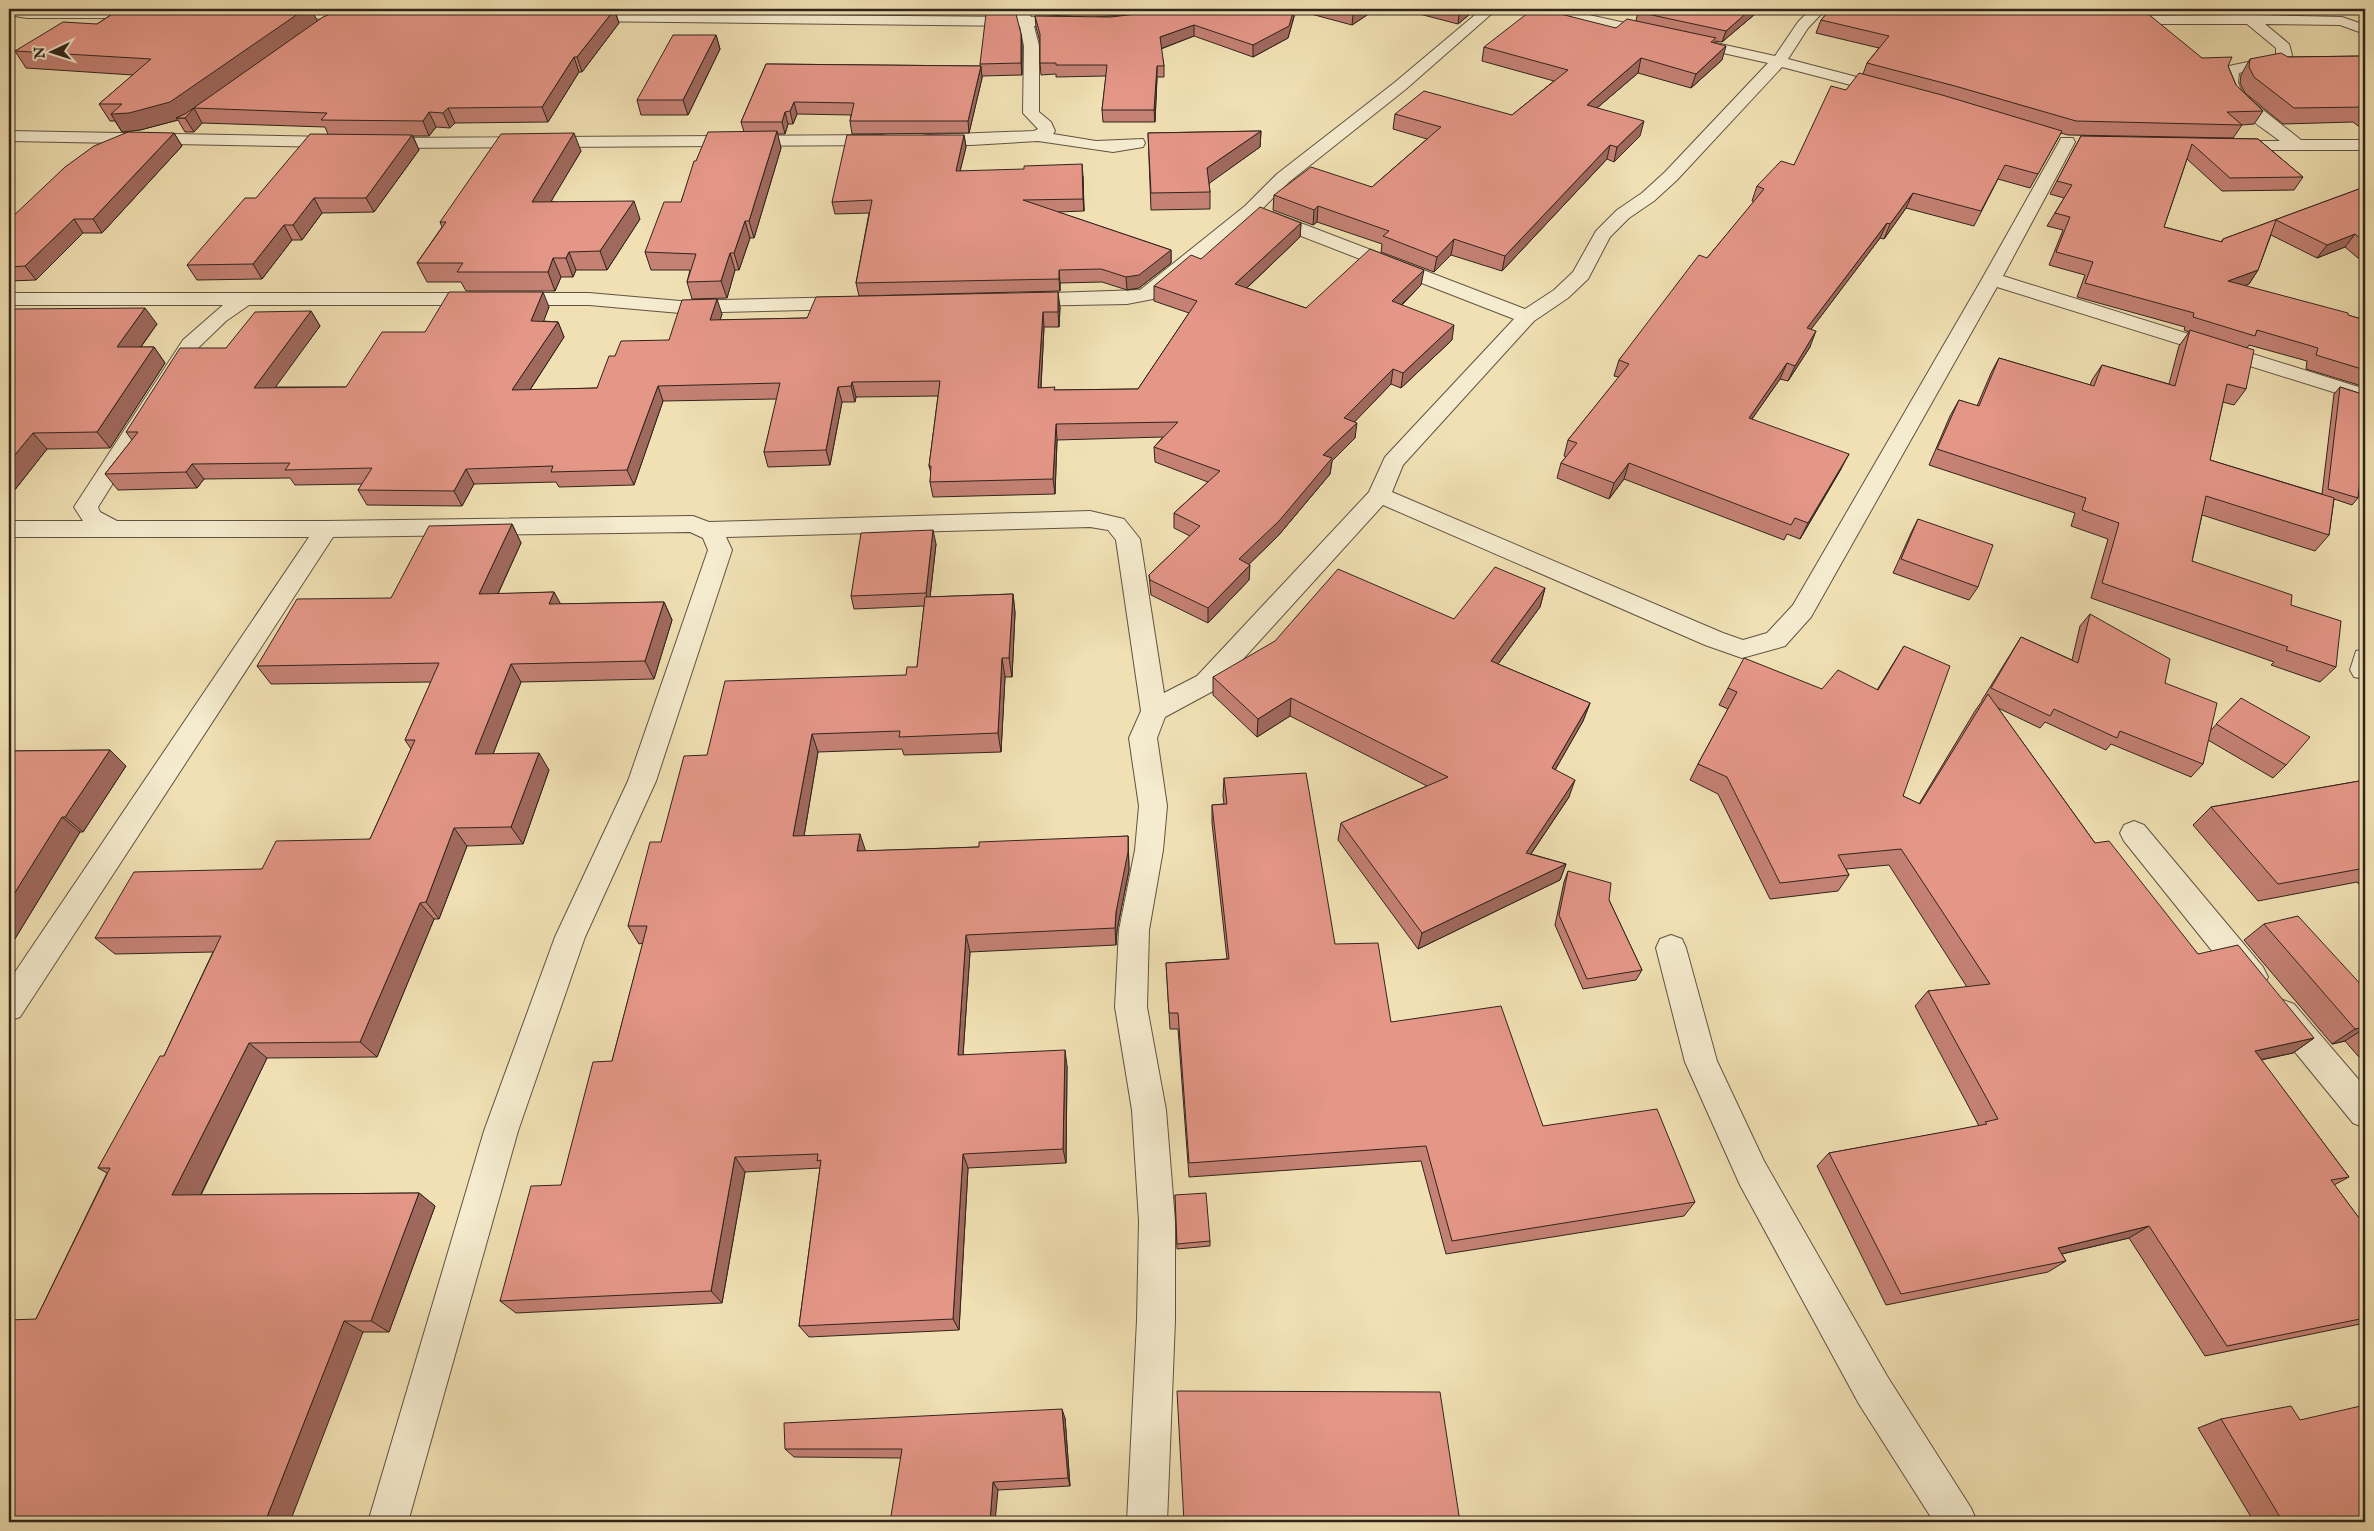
<svg xmlns="http://www.w3.org/2000/svg" width="2374" height="1531" font-family="'IM FELL English',serif">
	<rect width="100%" height="100%" fill="#f0e0b3"/>
	<filter id="stains"><feTurbulence type="fractalNoise" baseFrequency=".004" numOctaves="4"/><feColorMatrix values="0 0 0 0 .2 0 0 0 0 .09 0 0 0 0 .02 0 0 0 .5 -.17"/></filter>
	<radialGradient id="worn" r=".72"><stop offset=".6" stop-color="#630" stop-opacity="0"/><stop offset="1" stop-color="#630" stop-opacity=".3"/></radialGradient>
	<g fill="none" stroke-linecap="round" stroke-linejoin="round">
		<g stroke="#605342" stroke-width="2">
			<path id="minor" d="M9 9 149 10 156 14 149 18H27L9 15Z
				M1012 9H1026L1031 17 1074 18 1081 22 1074 26H1034L1039 46V112L1051 122 1055 131 1053 134 1096 141 1143 139 1145 143 1143 147 1113 152 1038 141 971 145 922 144 920 140 922 136 928 135 1034 131 1038 129 1023 113 1024 46 1020 26 579 21 572 17 579 13 1016 17Z
				M1482 9H1497L1406 89 1289 182 1257 214 1153 299 1127 304 1021 306 1014 304 1011 300 1014 296 1021 294 1140 290 1245 206 1277 174 1394 83Z
				M1536 9H1562L1775 56 1798 22 1811 9H1826L1808 28 1788 59 1895 87 1897 90 1895 93 1889 95 1782 67 1677 180 1654 201 1629 218 1610 237 1588 279 1568 298 1534 321 1403 465 1392 492 1723 633 1743 640 1767 633 1793 605 1982 279 2059 142 2061 138H2073L2075 142 2003 276 2365 389V402L1997 287 1811 617 1785 646 1742 658 1705 645 1383 505 1215 690 1165 717 1157 738 1167 806 1163 850 1149 930 1147 1007 1166 1110 1175 1221V1320L1167 1522H1127L1137 1320 1139 1221 1132 1110 1115 1007 1119 930 1135 850 1139 806 1129 738 1141 711 1116 540 1108 530 1090 527 726 537 732 550 656 781 585 937 518 1131 408 1522H368L484 1131 555 937 628 781 708 550 703 538 690 532 333 537 20 1017 9 1021V981L309 537H9V521H83L74 507 183 340 223 305H9V293H589L680 301 850 297 857 299 860 303 857 307 850 309 680 313 589 305H249L226 321 198 348 98 507 100 512 117 521H326L693 516 709 522 1090 511 1124 519 1140 539 1164 693 1197 676 1369 492 1385 457 1514 319 1260 220 1257 216 1260 212H1272L1525 309 1554 290 1573 272 1596 231 1617 210 1642 193 1665 172 1768 63 1543 13Z
				M277 10 364 12 371 16 364 20 272 17 270 14 272 11Z
				M2244 10 2254 15 2342 17 2365 25V34L2340 25 2265 24 2289 44 2292 55 2286 63 2239 73 2238 83 2243 94 2301 140H2365V150H2223L2221 146 2223 142 2229 141H2280C2261 126 2224 106 2222 79L2229 66 2276 56V48L2247 24H2119L2112 20 2119 16 2237 15 2239 11Z
				M9 131 383 138 882 135 888 136 890 140 888 144 882 145 383 148 9 141Z
				M2365 649V679L2354 677 2350 670 2356 651Z
				M2134 821 2144 825 2263 967 2268 977 2263 987 2252 991 2241 987 2124 841 2120 833 2124 825Z
				M1671 935 1682 939 1686 948 1717 1061 1764 1161 1887 1376 1971 1508 1977 1522H1934L1859 1404 1740 1185 1685 1062 1656 948 1660 939Z
				M2283 1000 2294 1004 2365 1087V1128L2353 1123 2272 1024 2267 1014 2272 1004Z"/>
		</g>
		<use href="#minor" fill="#f5ebce" fill-rule="evenodd"/>
	</g>
	<path fill="#c48174" stroke="#30241c" fill-rule="evenodd" d="M120 9H630L629 11H615L619 23 582 72H579L548 122 455 123 450 128 436 127 429 136H413L419 150 374 212 322 213 302 240H292L262 279 197 280 187 265 256 198 328 134 325 127 202 123 194 132H185L178 120 140 130 122 132 115 121H110L99 104 133 75 26 68 15 51 97 24ZM311 9H342L317 21Z
		M829 9H1012V13H989V10H894V12H830Z
		M1027 9H1155L1122 15 1096 17H1111L1145 13 1157 9H1376L1352 25 1296 10 1288 38 1253 57 1194 36 1161 49 1164 66V77H1157L1155 122H1103L1102 110 1106 76 1056 77V74L1041 75 1040 63V42L1036 27 1035 16 1085 17 1031 14Z
		M1404 9H1476L1458 24 1404 10Z
		M1761 9 1722 42 1715 41 1714 43 1722 60 1691 88 1638 73 1597 108 1640 136 1614 162 1607 159 1502 271 1451 255 1434 272 1381 252 1382 244 1317 222 1313 225 1273 210 1274 195 1372 187 1427 139 1393 129 1395 114 1512 115 1554 81 1482 61 1484 47 1616 28 1636 21 1638 12Z
		M1831 9H2128L2126 13 2202 58 2228 66 2236 85 2263 111 2254 124 2242 125 2233 138 2068 135 2061 133 2030 188 1998 179 1974 226 1906 208 1884 239 1880 238 1811 329 1810 347 1788 381 1780 379 1752 419 1841 469 1800 539 1787 534 1784 540 1624 479 1609 499 1557 478 1561 463 1566 457 1564 456 1568 440 1619 377 1614 376 1619 360 1707 258 1754 202 1752 201 1757 186 1794 165 1846 90 1863 74 1867 63 1879 48 1816 33 1821 20Z
		M1021 34 1022 46V75L982 76V78L969 133 852 134 850 121 851 115 797 114 793 124H788L785 134H777L781 148 754 238H750L739 270H735L727 298 692 299 687 282 690 270H651L645 252 681 202 696 161 744 132 741 122 766 64 980 66V64Z
		M716 35 720 49 688 115H641L637 100Z
		M2365 56V131L2353 122 2283 124 2245 93 2240 83 2241 75 2250 59 2288 57Z
		M1261 131 1260 147 1209 183 1210 192V209L1151 210 1148 133Z
		M174 133 182 146 102 233H83L36 280 9 281V220Z
		M964 135 966 147 960 171 1083 176 1084 211 1058 212 1171 250V263L1139 288 1127 290 1102 282 1060 283V291L859 296 856 283 869 213 835 214 832 202Z
		M2081 136 2258 139 2303 177 2294 190 2222 191 2187 159 2164 227 2221 242 2223 239 2359 189 2365 194V258H2358L2345 247 2317 258 2271 235 2258 270 2249 284 2244 286 2365 320V387L2306 369 2307 361 2249 345 2247 348 2246 389 2234 405 2223 402 2210 460 2322 494 2334 394 2340 387 2365 395V442L2364 444 2358 498 2352 505 2334 499 2329 535 2315 551 2202 515 2192 561 2291 605 2336 667 2320 682 2271 665 2274 662 2091 598 2108 539 2071 526 2075 513 1929 465 1950 416 1959 400 1977 406 1991 373 1999 358 2090 385 2092 380 2102 365 2169 384 2179 346 2189 332 2184 330 2185 327 2077 297 2085 275 2049 265 2063 230 2047 226 2064 198 2050 194Z
		M581 151 551 201 640 219 607 270H576L573 277H561L555 291H466L461 282H427L417 263 442 227 440 222Z
		M1301 223 1300 237 1247 288 1306 308 1421 285 1402 305 1452 340 1401 388 1391 384 1354 422 1355 438 1332 461 1330 474 1278 536 1249 564V580L1208 623 1151 595 1149 575 1190 536 1174 528V513L1208 482 1155 462 1154 447 1163 437 1057 440 1055 494 933 497 930 482 931 473 929 466 938 396 856 397 855 402H842L830 465 768 467 764 452 777 399 663 401 634 485 559 487 556 482 474 484 462 506 367 505 358 490 362 484 295 485 290 478 204 479 197 488 118 490 105 474 132 440 126 432 226 348 311 311 320 326 275 387H346L425 332 549 307 543 321 558 322 564 337 530 390 597 388 615 356 669 340 722 314 720 320 807 318 1060 307 1059 327H1044L1041 388 1055 390 1138 389 1189 313 1154 301V286L1201 259Z
		M9 313 157 324 141 347H154L165 363 110 448 47 449 10 496H9Z
		M1918 519 1978 587 1969 600 1893 573 1911 533Z
		M512 524 521 543 498 594 554 592 560 604 664 602 672 620 654 679 521 682 493 754 549 770 523 844 467 846 439 919H434L377 1057 267 1058 201 1195 419 1193 435 1206 389 1332H363L36 1319 107 1173 98 1168 164 1056 213 952 115 954 95 938 262 869 370 839 411 749 405 740 431 682 271 684 257 666 391 598Z
		M936 544 930 597 1013 594 1015 613 1012 677H1005L1001 752 904 755 902 749 818 752 804 836 866 851 979 847 1128 836 1129 870 1117 930 1116 945 970 952 963 1055 1067 1066 1066 1163 968 1168 959 1330 809 1337 799 1326 820 1168 745 1172 722 1303 516 1313 500 1301 561 1185 612 1061 643 943 639 944 628 926 661 842 707 755 906 675 917 667 924 606 854 609 851 596Z
		M1545 588 1540 607 1498 664 1590 703 1583 721 1555 770 1569 797 1531 854 1566 864 1560 880 1418 949 1338 840 1341 823 1427 786 1290 716 1257 737 1213 695V677L1454 619Z
		M2090 614 2165 683 2211 730 2241 698 2286 765 2273 778 2208 740 2203 764 2191 777 2111 744 2106 750 2045 722 2040 728 1998 708 2095 843 2198 954 2314 1038 2293 1053 2261 1060 2349 1177 2334 1185 2365 1226V1323L2205 1356 2129 1238 2062 1254 2066 1261 2048 1272 1886 1305 1817 1166 1829 1153 1979 1126 1915 1006 1928 991 1967 987 1889 865 1846 869 1849 875 1838 891 1770 899 1718 794 1690 780 1698 764 1728 709 1719 705 1728 688 1877 690 1904 646 1903 796 1919 804 1975 711 1982 701V700L2013 650 2021 637 2072 660 2080 626Z
		M110 750 126 766 83 832H80L13 942 9 943V751Z
		M1224 778 1335 944 1391 1022 1543 1126 1695 1202 1684 1216 1446 1254 1421 1161 1189 1177 1178 1029H1170L1166 963 1227 959 1212 823V805L1224 804 1223 796Z
		M2365 780V891L2357 882 2258 901 2193 825 2211 807Z
		M1568 871 1609 900 1642 970 1636 980 1583 989 1555 925 1564 882Z
		M2264 924 2365 989V1064L2345 1041 2332 1044 2244 940Z
		M1175 1195 1210 1241V1246L1177 1249Z
		M1065 1418 1070 1486 998 1490 900 1458 794 1457 785 1449Z
		M2221 1419 2300 1420 2365 1522H2254L2198 1428Z"/>
	<path fill="#a0695e" stroke="#30241c" d="M305 9H311L318 22 194 108 202 123 194 132 185 118H176L178 120 140 130 122 132 111 114Z
		M1122 9H1155L1122 15Z
		M1294 9H1296L1288 38 1253 57V45Z
		M1361 9H1376L1352 25 1353 14Z
		M1465 9H1476L1458 24 1459 14Z
		M1751 9H1761L1722 42 1726 31Z
		M614 10 619 23 582 72 577 57Z
		M1194 25V36L1160 49V37Z
		M1021 34 1022 46V75L1021 63Z
		M716 35 720 49 688 115 683 100Z
		M1726 46 1722 60 1691 88 1696 74Z
		M574 57 579 72 548 122 542 107Z
		M1641 58 1638 73 1583 120 1587 105Z
		M981 66 982 78 969 133 968 121Z
		M1157 66V77L1155 122 1154 110Z
		M794 102 797 114 793 124 790 111Z
		M448 108 455 123 450 128 443 113Z
		M429 112 436 127 429 136 423 121Z
		M785 112 788 124 785 134 782 122Z
		M1644 121 1640 136 1614 162 1617 147Z
		M777 131 781 148 754 238 749 221Z
		M1261 131 1260 147 1207 185V168Z
		M174 133 182 146 102 233 93 219Z
		M574 133 581 151 540 220 532 202Z
		M412 135 419 150 374 212 366 198Z
		M964 135 966 147 957 183 956 171Z
		M1610 145 1607 159 1502 271 1505 256Z
		M1082 164 1083 176 1084 211 1083 199Z
		M1913 193 1906 208 1884 239 1890 224Z
		M314 198 322 213 302 240 293 225Z
		M634 201 640 219 607 270 600 251Z
		M1318 206 1317 222 1313 225 1314 210Z
		M74 219 83 233 36 280 25 266Z
		M745 221 750 238 739 270 734 253Z
		M1301 223 1300 237 1235 299V284Z
		M1887 223 1880 238 1800 344 1807 328Z
		M284 225 292 240 262 279 253 264Z
		M2355 234 2345 247 2317 258 2327 245Z
		M1454 239 1451 255 1434 272 1437 257Z
		M1171 250V263L1139 288 1127 290 1126 277Z
		M569 252 576 270 573 277 566 258Z
		M730 253 735 270 727 298 721 281Z
		M553 258 561 277 555 291 548 272Z
		M1059 270 1060 283V291L1059 279Z
		M1424 270 1421 285 1390 316 1392 301Z
		M2258 270 2249 284 2219 295 2228 281Z
		M543 292 549 307 538 336 531 321Z
		M1058 292 1060 307 1059 327 1058 312Z
		M717 299 722 314 715 335 710 320Z
		M145 308 157 324 129 363 117 347Z
		M311 311 320 326 264 403 254 388Z
		M1043 312 1044 327 1040 403 1038 388Z
		M558 322 564 337 520 405 512 390Z
		M1454 325 1452 340 1401 388 1403 373Z
		M1816 331 1810 347 1788 381 1795 366Z
		M154 347 165 363 110 448 97 432Z
		M1787 363 1780 379 1742 433 1749 418Z
		M1393 369 1391 384 1343 434 1344 418Z
		M852 382 856 397 855 402 851 386Z
		M658 386 663 401 634 485 627 470Z
		M838 387 842 402 830 465 826 450Z
		M1357 423 1355 438 1332 461 1330 474 1278 536 1238 575 1239 559 1323 455Z
		M1056 424 1057 440 1055 494 1053 479Z
		M33 433 47 449 10 496 9 494V462Z
		M1849 454 1841 469 1800 539 1808 523Z
		M1629 463 1624 479 1609 499 1614 483Z
		M192 464 204 479 197 488 186 472Z
		M466 469 474 484 462 506 454 491Z
		M512 524 521 543 489 613 479 594Z
		M933 530 936 544 929 606 926 593Z
		M1250 565 1249 580 1208 623V608Z
		M1545 588 1540 607 1487 679 1491 661Z
		M554 592 564 610 549 604Z
		M1013 594 1015 613 1012 677 1009 658Z
		M664 602 672 620 654 679 645 661Z
		M1002 658 1005 677 1001 752 998 733Z
		M511 664 521 682 486 772 475 754Z
		M1291 698 1290 716 1257 737 1258 719Z
		M1590 703 1583 721 1546 786 1552 768Z
		M812 734 818 752 801 854 793 836Z
		M110 750 126 766 83 832 65 817Z
		M539 753 549 770 523 844 511 827Z
		M1575 780 1569 797 1520 870 1526 853Z
		M62 817 80 832 13 942 9 939V902Z
		M454 828 467 846 439 919 426 902Z
		M860 834 866 852 857 851Z
		M1128 836 1129 870 1117 930 1116 945 1115 928 1116 912Z
		M1566 864 1560 880 1418 949 1422 933Z
		M420 903 434 919 377 1057 360 1042Z
		M966 935 970 952 962 1070 958 1055Z
		M2365 1027V1028L2345 1041 2332 1044 2355 1029Z
		M2314 1038 2293 1053 2235 1065 2255 1051Z
		M249 1043 267 1058 194 1208 172 1195Z
		M1065 1050 1067 1066 1066 1163 1063 1149Z
		M963 1154 968 1168 959 1330 953 1319Z
		M735 1157 745 1172 722 1303 711 1291Z
		M419 1193 435 1206 389 1332 371 1321Z
		M2149 1226 2129 1238 2040 1259 2058 1248Z
		M344 1321 363 1332 290 1522H265Z
		M1062 1409 1065 1418 1070 1486 1068 1478Z
		M993 1482 998 1490 995 1522H990Z"/>
	<path fill="#e49687" stroke="#30241c" d="M120 9H305L170 102 129 113 111 114 122 104H99L151 59 15 51 63 22 97 24Z
		M343 9H464L614 10 577 57H574L542 107 448 108 443 113 429 112 423 121 321 120 327 113 194 108 185 118H176L185 114 323 17Z
		M1157 9H1294L1289 26 1253 45 1194 25 1160 37 1164 66H1157L1154 110H1102L1107 65H1056V63H1040V34L1035 16 1111 17 1145 13Z
		M1335 9H1361L1353 14Z
		M1438 9H1465L1459 14Z
		M1533 9H1541L1616 28 1627 19 1716 38 1711 42 1726 46 1696 74 1641 58 1587 105 1644 121 1617 147 1610 145 1505 256 1454 239 1437 257 1383 236 1389 231 1318 206 1314 210 1274 195 1311 167 1372 187 1441 127 1395 114 1424 91 1512 115 1568 70 1484 47Z
		M1642 9H1751L1726 31 1638 12Z
		M1831 9H2067L2092 13H2147L2202 58 2232 57 2228 66 2236 85 2263 111 2227 112 2242 125 2076 121 1955 86 1867 63 1889 36 1821 20Z
		M986 14H1016L1021 34V63L980 64Z
		M673 35H716L683 100H637Z
		M2281 53 2288 57 2365 56V108L2364 107 2294 108 2254 77 2249 67 2250 59Z
		M766 64 981 66 968 121H850L854 103 794 102 790 111 785 112 782 122H741Z
		M1859 73 1942 95 2062 131 2038 174 2005 165 1981 211 1913 193 1890 224 1887 223 1807 328 1816 331 1795 366 1787 363 1749 418 1849 454 1808 523 1795 518 1791 525 1629 463 1614 483 1561 463 1577 443 1568 440 1629 364 1619 360 1699 255 1707 258 1764 189 1757 186 1781 161 1794 165 1831 86 1846 90Z
		M777 131 749 221H745L734 253H730L721 281 687 282 696 254 645 252 664 202H681L694 161H696L708 132Z
		M1261 131 1207 168 1210 192 1151 193 1148 133Z
		M128 132 174 133 93 219H74L25 266 9 267V220L65 167 94 146Z
		M574 133 532 202 634 201 600 251 569 252 566 258H553L548 272H457L463 263H417L446 222H440L501 134Z
		M310 134 412 135 366 198H314L293 225H284L253 264 187 265 245 198H256Z
		M847 135H964L956 171 1024 169V166L1082 164 1083 199 1023 200 1171 250 1139 275 1126 277 1101 269 1059 270V279L856 283 872 200 832 202Z
		M2081 136 2258 139 2303 177 2230 178 2192 144 2164 227 2222 242 2223 239 2359 189 2365 194V243L2355 234 2327 245 2276 220 2258 270 2228 281 2348 313V315L2365 320V370L2316 355 2318 348 2257 330 2255 336 2193 317 2194 313 2085 283 2093 262 2056 252 2070 217 2055 213 2072 185 2057 181Z
		M1260 207 1301 223 1235 284 1306 308 1370 249 1424 270 1392 301 1454 325 1403 373 1393 369 1344 418 1357 423 1323 455 1332 458 1279 521 1239 559 1250 565 1208 608 1150 580 1149 575 1200 526 1174 513 1220 471 1154 447 1178 422 1056 424 1053 479 930 482 931 466H929L940 381 852 382 851 386 838 387 826 450 764 452 780 383 658 386 627 470 551 472 553 466 466 469 454 491 358 490 372 468 285 470 290 463 192 464 186 472 105 474 138 432H126L180 348H226L255 312 311 311 254 388 346 387 382 332H425L449 292H543L531 321 558 322 512 390 597 388 609 356H615L621 341 669 340 682 300 717 299 710 320 807 318 816 297 1058 292V312H1043L1038 388 1055 387 1054 390 1138 389 1197 301 1154 286 1191 255 1201 259Z
		M145 308 117 347H154L97 432 33 433 9 462V313L13 309Z
		M2190 330 2254 350 2246 389 2227 384 2210 460 2334 498 2329 535 2206 496 2192 561 2292 595 2291 605 2341 621 2336 667 2286 650 2288 647 2102 583 2119 523 2082 510 2086 498 1937 449 1959 400 1979 406 1999 358 2094 386 2102 365 2175 386Z
		M2340 387 2365 395V438V437L2358 498 2328 489Z
		M1918 519 1993 545 1978 587 1901 559Z
		M512 524 479 594 554 592 549 604 664 602 645 661 511 664 475 754 539 753 511 827 454 828 426 902 420 903 360 1042 249 1043 172 1195 419 1193 371 1321H344L265 1522H9V1320L36 1319 110 1168H98L160 1056H164L221 936 95 938 134 872 262 869 276 841 370 839 415 740H405L439 663 257 666 297 599 391 598 429 526Z
		M933 530 926 593 851 596 861 533Z
		M1495 567 1545 588 1491 661 1590 703 1552 768 1575 780 1526 853 1566 864 1422 933 1341 823 1448 777 1291 698 1258 719 1213 677 1275 641 1338 569 1454 619Z
		M1013 594 1009 658H1002L998 733 899 737 900 731 812 734 793 836 860 834 857 851 979 847V842L1128 836V852L1116 912 1115 928 966 935 958 1055 1065 1050 1063 1149 963 1154 953 1319 799 1326 821 1160 817 1161 818 1154 735 1157 711 1291 500 1301 531 1186 561 1185 593 1062 612 1061 647 926H628L650 842H661L684 756 707 755 725 681 906 675 907 667H917L925 597Z
		M2090 614 2170 659 2165 683 2217 703 2203 764 2120 731 2117 738 2054 709 2050 716 1991 688 2021 637 2078 663Z
		M1904 646 1950 666 1903 796 1920 804 1988 694 2095 843 2109 841 2198 954 2238 945 2314 1038 2255 1051 2349 1177 2331 1180 2365 1226V1318L2227 1346 2149 1226 2058 1248 2066 1261 1901 1294 1829 1153 1987 1124 1985 1122 1998 1119 1928 991 1990 984 1901 849 1838 855 1849 875 1780 883 1727 777 1698 764 1737 692 1728 688 1744 658 1822 689 1838 670 1878 690Z
		M2241 698 2310 737 2286 765 2216 724Z
		M110 750 65 817H62L9 902V751Z
		M1306 773 1335 944 1378 943 1391 1022 1501 1006 1543 1126 1657 1109 1695 1202 1452 1241 1426 1146 1189 1163 1178 1013H1169L1166 963 1229 959 1212 805 1227 804 1224 778Z
		M2365 780V868L2278 884 2211 807Z
		M1568 871 1611 883 1609 900 1642 970 1587 979 1559 915Z
		M2298 916 2365 989V1027L2355 1029 2264 924Z
		M1206 1193 1210 1241 1177 1244 1175 1195Z
		M1177 1391 1440 1392 1460 1522H1184Z
		M2365 1405V1522H2283L2221 1419 2291 1406 2300 1420Z
		M1062 1409 1068 1478 993 1482 990 1522H890L902 1449H785L784 1423Z"/>
	<rect width="2374" height="1531" fill="none" stroke="#f0e0b3" stroke-width="30"/>
	<rect x="10" y="10" width="2354" height="1511" fill="none" stroke="#30241c" stroke-width="2.5"/>
	<rect x="15" y="15" width="2344" height="1501" fill="none" stroke="#30241c"/>
	<g transform="translate(52 52) rotate(266)" stroke="#f5ebce" stroke-width="4" paint-order="stroke">
	<path d="M0-4L9 19L0 12L-9 19Z" fill="#30241c"/>
	<text y="-8" font-size="14" font-weight="bold" text-anchor="middle" fill="#30241c">N</text>
	</g>
	<rect width="100%" height="100%" filter="url(#stains)"/>
	<rect width="100%" height="100%" fill="url(#worn)"/>
</svg>
